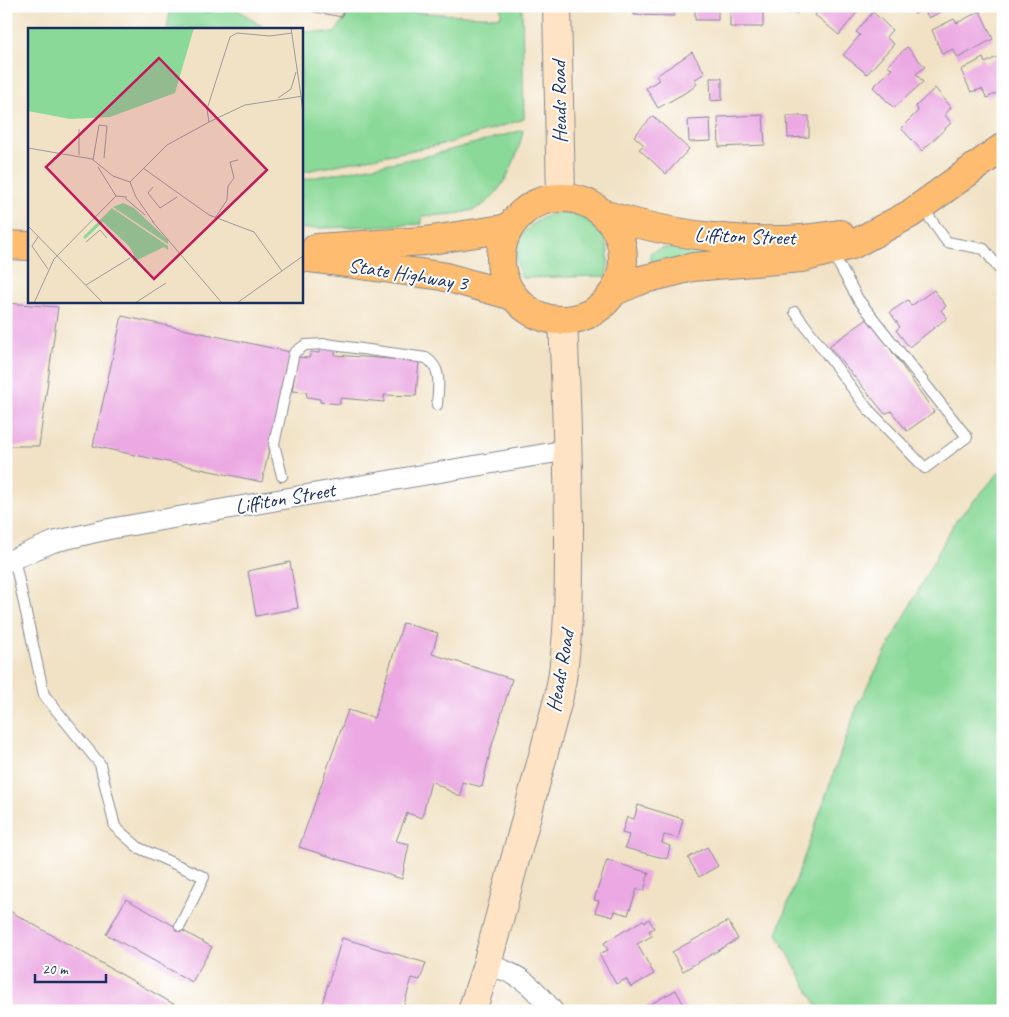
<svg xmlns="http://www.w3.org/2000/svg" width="1009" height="1017" font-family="Caveat,sans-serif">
	<rect width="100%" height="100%" fill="#fff"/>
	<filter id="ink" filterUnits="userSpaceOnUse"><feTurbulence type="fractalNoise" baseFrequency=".02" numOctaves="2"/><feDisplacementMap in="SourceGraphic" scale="10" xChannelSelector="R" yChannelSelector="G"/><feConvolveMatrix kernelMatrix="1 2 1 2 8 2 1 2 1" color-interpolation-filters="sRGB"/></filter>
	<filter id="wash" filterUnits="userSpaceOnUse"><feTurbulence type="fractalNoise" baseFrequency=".0096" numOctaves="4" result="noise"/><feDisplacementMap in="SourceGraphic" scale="20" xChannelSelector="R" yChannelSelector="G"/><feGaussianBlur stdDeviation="1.12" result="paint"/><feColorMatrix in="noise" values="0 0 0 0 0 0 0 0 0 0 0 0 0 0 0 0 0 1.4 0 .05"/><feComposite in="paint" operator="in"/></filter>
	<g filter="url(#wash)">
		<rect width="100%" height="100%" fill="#f1e2c5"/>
		<path fill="#8ad998" stroke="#52847b" d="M171 6H195L204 13 232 6 266 29H167Z
			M501 6H522L524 119 449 143 301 172V31L335 33 350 9 501 17Z
			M523 130C518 157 502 199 473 210 457 215 439 215 422 216V224L301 229V180L432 155Z
			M558 212C597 215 615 237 606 276L522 278C506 245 526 220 558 212Z
			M662 248H715L716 256 652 264 650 253Z
			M1003 468V1011H820L777 934 858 704 954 523Z"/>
		<g id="blocks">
			<path fill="#eba8e2" d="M284 6H344L342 17Z
				M634 6H674V16L634 15Z
				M695 6H718V20H695Z
				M730 6H763V27H730Z
				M775 6H798V13H775Z
				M822 6H862L839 35 815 15Z
				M910 6H952L929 18 923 9 915 14Z
				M980 11 993 39 958 58 953 49 942 54 932 30 954 19 957 23Z
				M873 12 892 30 886 37 894 44 867 74 843 55 860 35 856 32Z
				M907 47 925 67 916 74 923 82 894 108 873 87 892 69 888 65Z
				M692 52 705 73 694 80 697 84 690 90 658 108 646 88 659 80 656 76Z
				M1003 54V90L987 98 982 89 971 92 961 70 983 58 985 63Z
				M710 78H722V100L711 101Z
				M935 88 951 107 945 115 951 123 922 151 901 128 918 111 916 106Z
				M763 115 765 145 719 147 718 117Z
				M653 116 689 149 666 174 639 149 644 145 634 136Z
				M787 116H809V137L788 138Z
				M710 119 711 141 689 142 688 120Z
				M934 290 946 306 941 310 947 318 909 347 896 330 900 327 890 312 908 300 911 306Z
				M6 303 58 307 39 446H6Z
				M122 316 290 352 262 482 93 446Z
				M869 318 934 412 907 431 891 411 885 414 829 346Z
				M320 346 336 348 335 355 419 361 416 396 384 395V402L340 398V404L320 402V399L307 397 306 392 292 391 298 357 309 358 311 352 319 353Z
				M290 562 298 608 256 616 248 571Z
				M403 623 438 633 432 654 512 679 490 752 482 787 462 782 461 797 431 781 422 818 407 813 396 841 409 844 402 879 299 847 348 710 374 718Z
				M638 805 683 819 678 838 664 835 662 843 670 846 667 859 625 848 629 835 622 833 627 817 634 819Z
				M707 847 718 866 699 877 688 858Z
				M607 860 649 873 644 891 637 889 628 915 615 911 613 917 595 912 599 901 594 900Z
				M126 899 212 947 192 982 106 934Z
				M6 909 186 1011H6Z
				M649 919 654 928 649 931 652 936 637 944 654 974 631 987 626 979 616 984 599 954 608 950 604 943 643 920 645 922Z
				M728 921 738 939 683 971 672 952Z
				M342 938 426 963 420 980 412 978 402 1011H344L322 1004Z
				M676 990 687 1011H638Z"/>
		</g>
	</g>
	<g filter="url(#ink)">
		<use href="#blocks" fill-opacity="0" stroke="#868892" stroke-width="1"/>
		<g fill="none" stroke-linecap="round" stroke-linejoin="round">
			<g stroke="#868892" stroke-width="12">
				<path id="lane" d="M922 207 947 242 984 249 1003 274
					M795 312 867 408 925 468 967 437 858 299 832 252
					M282 476 274 444 294 353 305 345 326 344 426 358C443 369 438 387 437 405
					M14 558 44 695 100 764 115 827 139 848 204 877 180 926"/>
			</g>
			<g stroke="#868892" stroke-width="22">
				<path id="street" d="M6 562 53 542 109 529 568 450
					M487 964C521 975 531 984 553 1011"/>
			</g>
			<g stroke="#868892" stroke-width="30">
				<path id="secondary" d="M557 6 561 197
					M472 1011 487 964 559 696C570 639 569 583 569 525 568 457 566 389 563 320"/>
			</g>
			<g stroke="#868892" stroke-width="30">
				<path id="highway" d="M501 259a61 61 0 1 1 122 0a61 61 0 1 1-122 0Z
					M606 215C678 237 764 248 840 234
					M6 245 29 246
					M316 248 425 241 509 228
					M301 257 442 276 513 296
					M615 291 641 280 693 267 802 258 852 245 910 214 1003 147"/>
			</g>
			<use href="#lane" stroke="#fff" stroke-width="10"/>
			<use href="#street" stroke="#fff" stroke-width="20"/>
			<use href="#secondary" stroke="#fee4c5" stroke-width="28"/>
			<use href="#highway" stroke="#fdbc6f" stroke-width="28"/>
		</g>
	</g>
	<g text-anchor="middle" stroke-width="4" stroke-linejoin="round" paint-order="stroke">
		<g font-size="21" fill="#1b2f5e" stroke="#fff">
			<text transform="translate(559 102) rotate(-91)" y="7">Heads Road</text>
			<text transform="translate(745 236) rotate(2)" y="7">Liffiton Street</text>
			<text transform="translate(408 274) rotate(9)" y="7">State Highway 3</text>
			<text transform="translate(285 498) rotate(-10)" y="7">Liffiton Street</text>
			<text transform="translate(560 671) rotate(-80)" y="7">Heads Road</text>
		</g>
	</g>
	<g transform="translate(28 28)">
		<rect width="275" height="275" fill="#f1e2c5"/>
		<path d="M0 0H166L147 65 82 89 42 91 0 83ZM95 175 106 180 140 212V216L85 179ZM84 180 140 218V222L136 219 105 234 106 227 101 218 75 194 57 211 55 209Z" fill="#8ad998"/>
		<path fill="none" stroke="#9b9a9c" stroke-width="1" d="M263 0 273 68M273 68 275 86M250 70 263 61 268 44M181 94 179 81 202 9 209 5 242 8 264 5M0 120 64 131 85 148 102 154 108 169 126 195M51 127V101M65 132 71 97 79 98 76 130M70 139 88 168 99 169M115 140 181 187 226 204 254 243M102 154 139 117 181 94 217 77 275 68M125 159 120 165 132 180 149 169M97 170 117 187M187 190 199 172 200 158 206 150 202 134 210 132M124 193 194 275M0 198 75 275M10 209 4 218 20 241M58 214 72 202 79 210M58 257 102 230M6 275 26 231 88 168M107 275 138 255M209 275 275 228"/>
		<path fill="#c2185b" fill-opacity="0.15" stroke="#c2185b" stroke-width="2.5" d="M131 30 239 142 126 251 18 139Z"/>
		<rect width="275" height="275" fill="none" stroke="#1b2f5e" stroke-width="2.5"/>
	</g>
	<rect width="1009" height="1017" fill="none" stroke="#fff" stroke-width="25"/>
	<path d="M35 974v8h71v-8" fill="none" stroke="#1b2f5e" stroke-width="2.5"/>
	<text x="42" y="974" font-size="15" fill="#1b2f5e" stroke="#ffffff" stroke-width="4" paint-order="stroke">20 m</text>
</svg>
